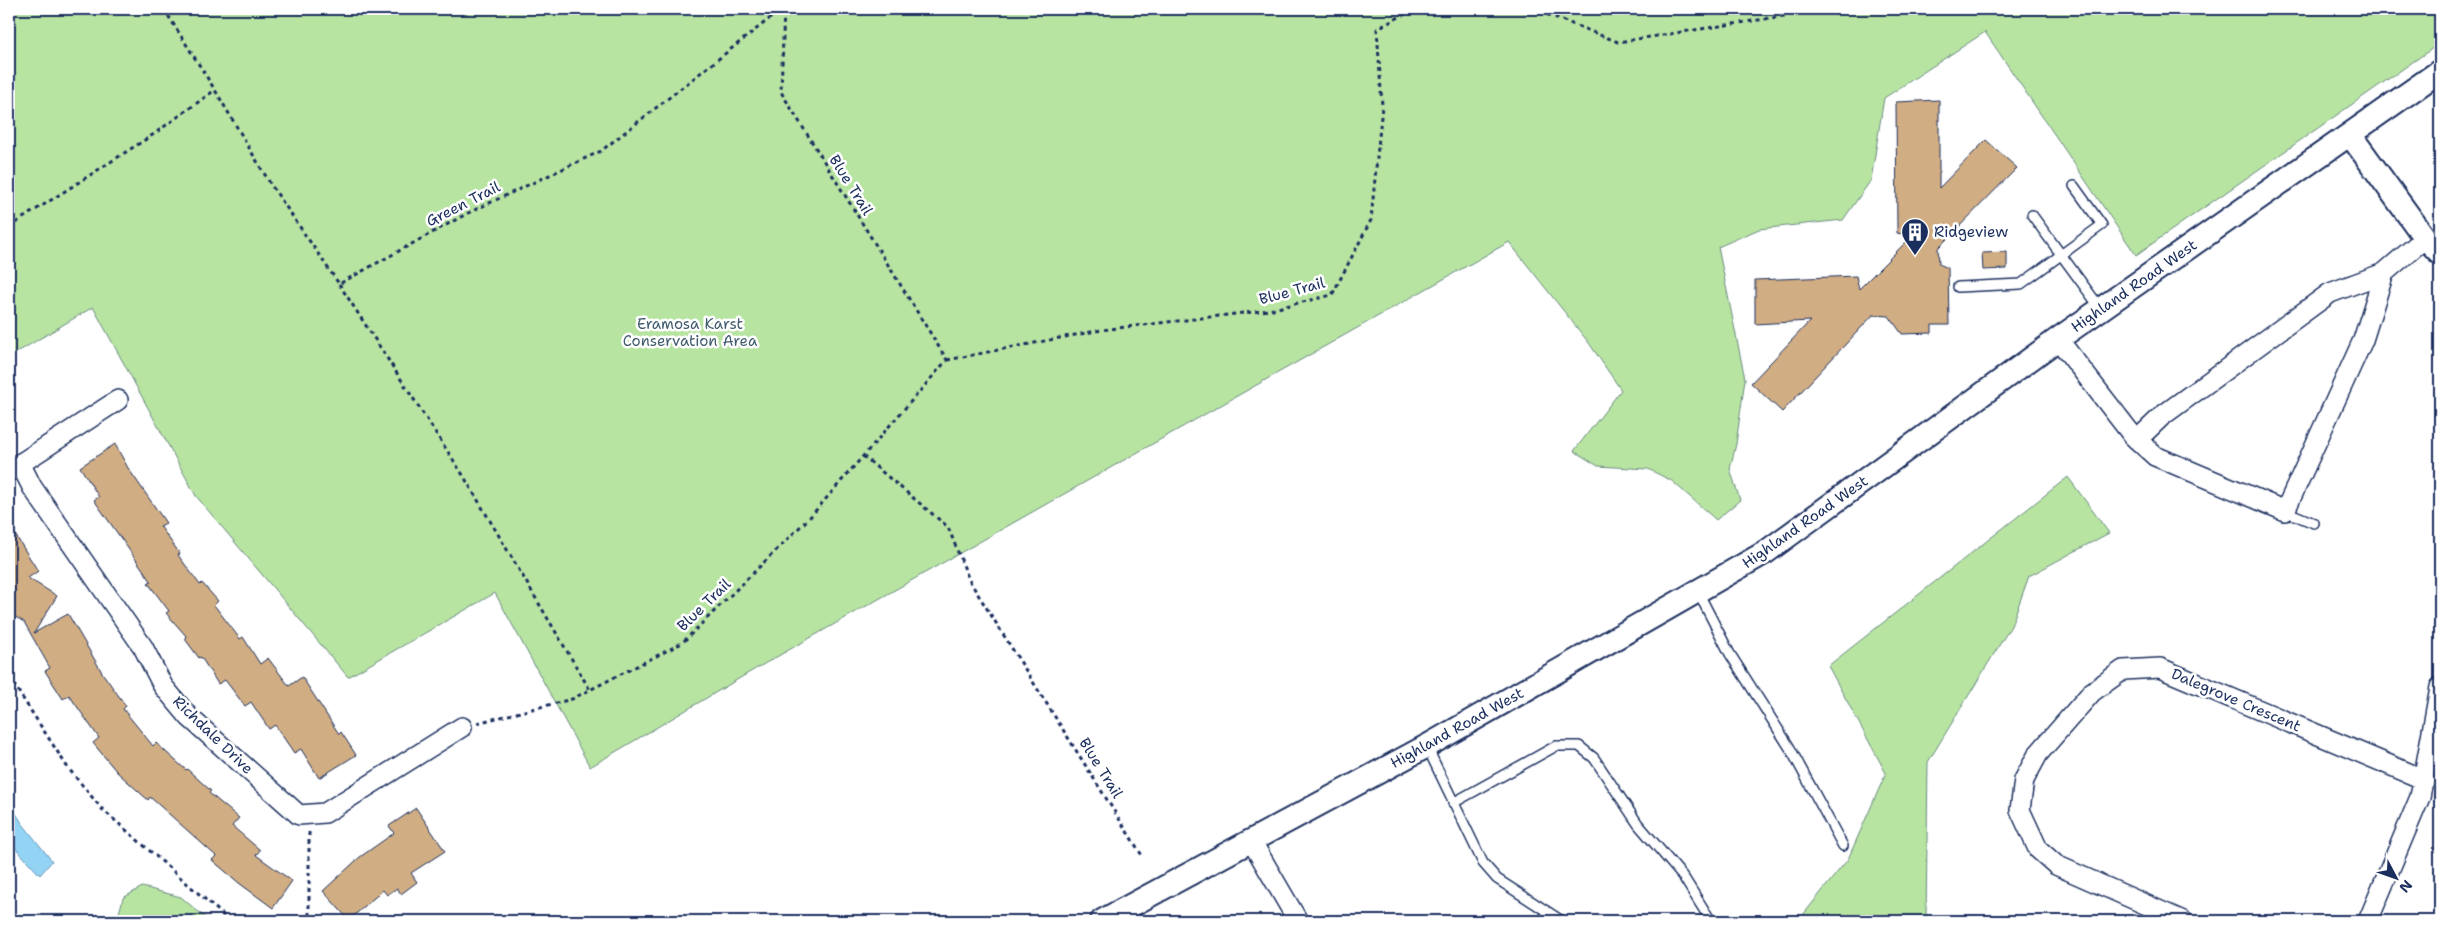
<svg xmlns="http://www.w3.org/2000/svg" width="2449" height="930" font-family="'Shantell Sans',sans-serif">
	<rect width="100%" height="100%" fill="#fff"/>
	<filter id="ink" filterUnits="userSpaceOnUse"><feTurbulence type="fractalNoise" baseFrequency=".02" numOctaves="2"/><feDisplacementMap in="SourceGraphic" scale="10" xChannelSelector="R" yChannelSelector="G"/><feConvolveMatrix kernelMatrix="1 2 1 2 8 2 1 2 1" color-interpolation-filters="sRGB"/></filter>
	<g filter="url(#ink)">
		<path fill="#b8e4a2" stroke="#6a8a80" d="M9 9H2440V43L2136 255 1985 32 1884 98 1871 180 1843 220 1759 229 1718 247 1745 379 1736 444 1730 469 1740 500 1716 520 1672 481 1648 469 1598 466 1574 451 1621 390 1589 343 1509 242 757 668 590 767 495 593 348 677 196 496 93 307 9 357Z
			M2068 477 2109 533 2029 576 2011 626 1928 762 1926 920 1798 921 1848 859 1886 773 1828 666Z
			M142 887 181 897 209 921H117L123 898Z"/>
		<path fill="#93d4f4" stroke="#6392b8" d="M9 802 22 823 52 861 40 875 9 841Z"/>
		<path fill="#d1ad83" stroke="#1b2f5e" d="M1939 100V188L1986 140 2017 168 1938 248 1939 264 1948 268 1949 325H1932V333L1902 334 1889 316 1873 315 1782 412 1751 383 1810 321 1755 324V280L1856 276 1859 289 1912 236 1897 233 1896 102Z
			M2007 252V269L1983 270 1982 253Z
			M115 444 128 468 166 523 160 526 180 554 178 555 200 585 202 583 218 601 214 605 240 639 243 637 260 664 268 658 289 686 302 677 339 734 341 732 356 755 319 778 301 749 294 753 275 725 269 729 251 702 245 706 225 680 218 684 201 657 199 658 185 639 187 637 166 613 169 611 148 583 151 581 94 500 99 497 80 467Z
			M9 525 38 571 28 578 57 596 34 633 68 614 103 674 126 706 123 709 153 746 156 743 186 770 187 769 211 791 209 793 239 818 232 826 260 850 256 855 292 881 273 908 239 883 212 860 216 856 150 797 148 800 117 772 93 743 99 738 69 695 63 699 45 671 50 668 24 622 9 613Z
			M416 808 445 851 411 873 417 882 401 894 397 888 387 895 383 890 349 920 323 891 360 857 394 833 389 826Z"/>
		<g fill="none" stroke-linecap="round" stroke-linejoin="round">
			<g stroke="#1b2f5e" stroke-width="12">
				<path id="service" d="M2032 215 2101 309
					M1958 287 2021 284 2102 225 2074 186
					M2285 511 2314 523
					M1698 592 1730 654 1790 748 1843 846
					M1427 747 1483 863 1497 879 1562 921
					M1453 803 1556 746H1579L1594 758 1638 824 1684 878 1711 921"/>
			</g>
			<g stroke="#1b2f5e" stroke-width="22">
				<path id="minor" d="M2058 339 2133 436 2155 456 2285 511 2363 340 2384 273
					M2137 440 2162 416 2330 293 2384 273 2425 238
					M20 463 32 487 143 647 163 686 189 717 299 815 325 813 462 727
					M9 471 118 400
					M1252 842 1298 921
					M2183 921 2056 865 2038 849 2020 810 2024 780 2038 754 2092 692 2123 670 2160 668 2425 780
					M2368 921 2420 797 2440 687"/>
			</g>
			<g stroke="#1b2f5e" stroke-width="26">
				<path id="tertiary" d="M2351 136 2425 238 2440 253
					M1102 921 1427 746 1766 552 2058 339 2440 71"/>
			</g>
			<path stroke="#1b2f5e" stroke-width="3" stroke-dasharray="4 4" stroke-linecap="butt" d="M164 9 215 90
				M1508 9 1541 12 1618 42 1784 16 1789 9
				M9 227 154 134 215 90 271 185 339 284 468 213 601 151 782 9
				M339 284 463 475 590 690
				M947 360 1101 330 1269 310 1332 295 1371 220 1382 106 1377 29 1414 9
				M863 456 948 527 969 580 1143 857
				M9 677 68 768 102 809 230 921
				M477 723 572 699 682 643 810 517 947 360 781 92 784 9
				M309 832V921"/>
			<use href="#service" stroke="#fff" stroke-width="9"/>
			<use href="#minor" stroke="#fff" stroke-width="19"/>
			<use href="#tertiary" stroke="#fff" stroke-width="22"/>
		</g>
	</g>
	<defs>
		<g id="building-pin" transform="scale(1.4375)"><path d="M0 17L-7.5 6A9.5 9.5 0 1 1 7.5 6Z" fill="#1b2f5e" stroke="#fff"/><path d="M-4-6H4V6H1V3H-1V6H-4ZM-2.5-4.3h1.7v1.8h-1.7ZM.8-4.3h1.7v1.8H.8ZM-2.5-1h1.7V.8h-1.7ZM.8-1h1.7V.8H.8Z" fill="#fff"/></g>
	</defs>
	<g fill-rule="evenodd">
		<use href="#building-pin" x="1915" y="232"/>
	</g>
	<g text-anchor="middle" stroke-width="5" stroke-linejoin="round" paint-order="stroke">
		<g font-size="15" fill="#1b2f5e" stroke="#fff">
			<text transform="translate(851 185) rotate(58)" y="5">Blue Trail</text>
			<text transform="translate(463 204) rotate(-27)" y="5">Green Trail</text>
			<text transform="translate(2134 286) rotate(-35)" y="5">Highland Road West</text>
			<text transform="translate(1292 291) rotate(-15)" y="5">Blue Trail</text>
			<text transform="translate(1805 522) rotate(-35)" y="5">Highland Road West</text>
			<text transform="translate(704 605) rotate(-44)" y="5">Blue Trail</text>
			<text transform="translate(2236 700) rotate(23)" y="5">Dalegrove Crescent</text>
			<text transform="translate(1457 728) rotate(-29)" y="5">Highland Road West</text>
			<text transform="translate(213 735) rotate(44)" y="5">Richdale Drive</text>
			<text transform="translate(1101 768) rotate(58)" y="5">Blue Trail</text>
		</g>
		<g font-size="15" fill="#1b2f5e" stroke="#fff" text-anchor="start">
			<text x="1934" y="237">Ridgeview</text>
		</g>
		<g font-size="15" fill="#425c6f" stroke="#fff">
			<text x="690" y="329">Eramosa Karst<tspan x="690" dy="17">Conservation Area</tspan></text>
		</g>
	</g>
	<rect width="2449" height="930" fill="none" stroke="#fff" stroke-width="30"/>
	<rect x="15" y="15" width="2419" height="900" fill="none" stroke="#1b2f5e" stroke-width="2" filter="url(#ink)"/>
	<g transform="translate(2396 878) rotate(131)" stroke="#ffffff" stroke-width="4" paint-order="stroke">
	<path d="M0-4L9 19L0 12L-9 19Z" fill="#1b2f5e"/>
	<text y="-8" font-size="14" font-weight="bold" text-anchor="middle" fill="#1b2f5e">N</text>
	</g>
</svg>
